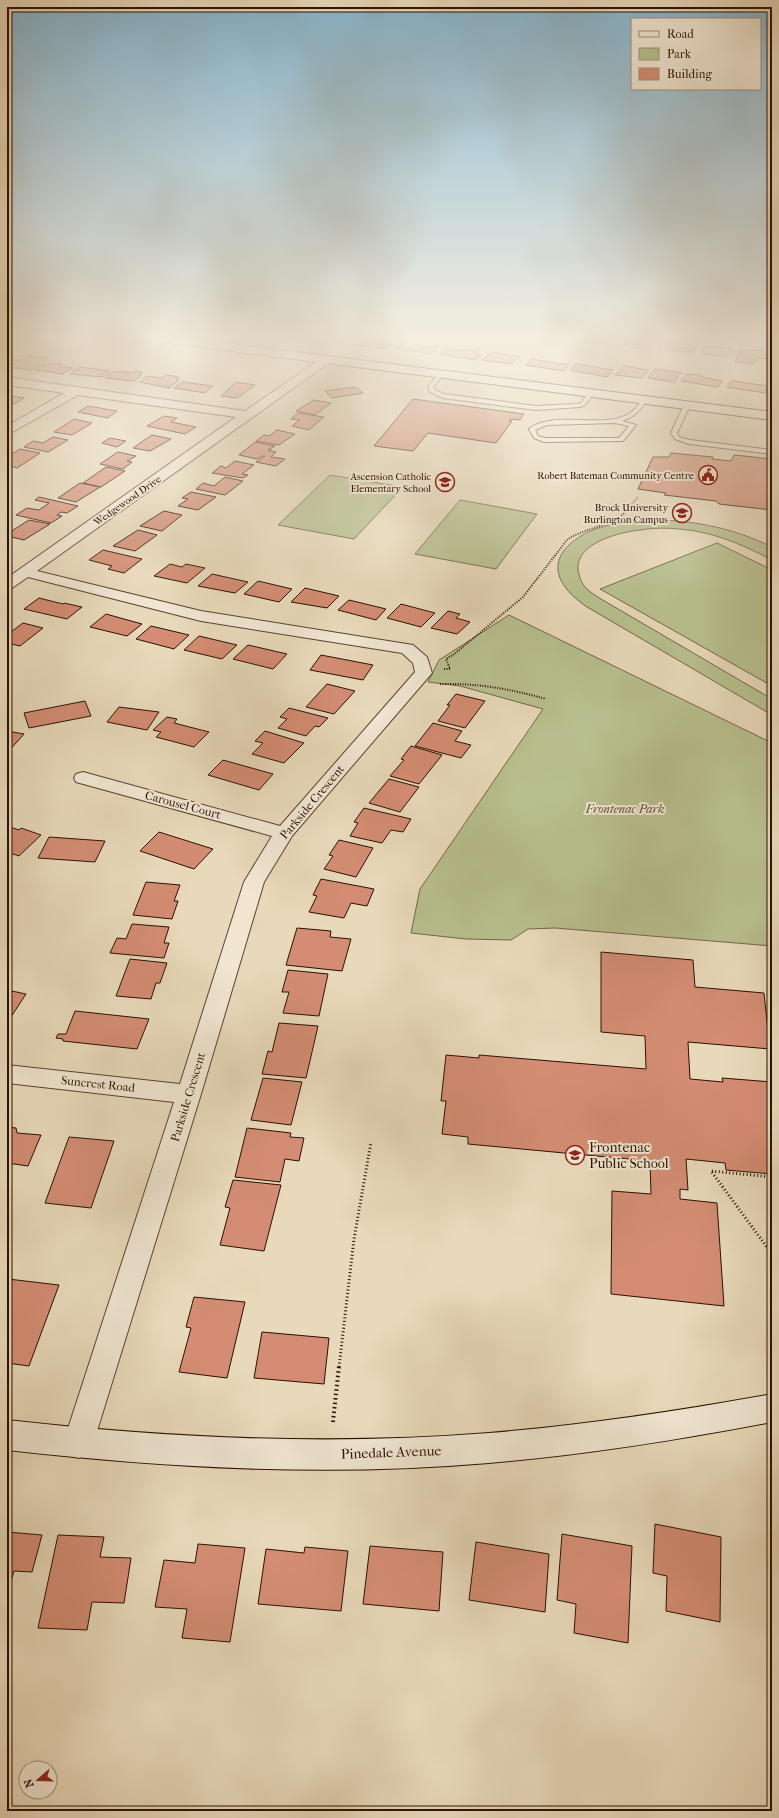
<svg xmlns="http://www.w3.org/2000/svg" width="779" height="1818" font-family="'IM FELL French Canon',serif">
	<rect width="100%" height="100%" fill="#e8d9ba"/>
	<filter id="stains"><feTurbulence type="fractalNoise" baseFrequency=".005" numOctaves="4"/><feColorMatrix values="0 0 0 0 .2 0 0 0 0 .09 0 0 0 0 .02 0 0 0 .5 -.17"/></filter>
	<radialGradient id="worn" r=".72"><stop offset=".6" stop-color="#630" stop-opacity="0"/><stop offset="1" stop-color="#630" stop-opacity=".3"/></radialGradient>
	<path fill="#b8bf8e" stroke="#726848" d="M330 475 403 487 354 539 278 525Z
		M460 500 537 514 496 569 415 554Z
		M651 520C694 520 733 528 772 547V560C747 547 723 536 695 531 677 528 657 527 640 530 620 532 576 543 578 569 579 576 581 583 586 588 590 592 596 596 601 599L772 699V715L587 607C553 584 544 556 586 533 605 523 630 522 651 520Z
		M717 543 772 570V686L600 589Z
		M509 615 772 743V946L555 928 528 929 511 940 466 939 411 933 420 889 543 709 460 686 428 682 439 660Z"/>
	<path fill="#d48d74" stroke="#2b1001" d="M312 336H336L350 338 343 344 309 338Z
		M585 336H607L617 338 611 345 586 343 587 341H583Z
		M627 337 655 341 652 347H645L644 349 630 347 631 345 622 344Z
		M359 338 393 344 386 349 351 344Z
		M661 342 696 346 693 352 673 351 674 350 657 348Z
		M403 343 429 347 431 346 439 347 431 354 396 348Z
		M704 346 718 347 733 348 731 356H724L701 354Z
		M447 349 477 351 474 353 482 355 476 360 440 354Z
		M740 350H752L771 352 769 359 757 358 754 364 735 362Z
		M491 352 519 357 511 364 482 360Z
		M27 356 48 358 31 370 7 367V364L13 360H21Z
		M532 359 569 365 563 371 526 365Z
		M52 363 62 364 60 366 73 368 63 374 35 370 43 364 49 365Z
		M576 364 613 370 607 377 570 370Z
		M624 366 649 370 642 378 615 375Z
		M80 367 110 371 102 377 70 374Z
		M655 369 681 373 674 382 648 378Z
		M114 371 133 373 135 371 142 372 140 374H142L134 381 105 378Z
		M686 374 701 375V377L722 381 718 387 681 381Z
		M166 375 179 377 176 380H179L169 388 140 382 147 376 163 378Z
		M732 380 746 383 769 386 765 393 727 387Z
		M182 382 213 386 205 393 174 388Z
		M236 382 255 385 237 398 221 396Z
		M356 387 363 393 332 398 325 391Z
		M7 395 24 398 14 404 7 403Z
		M413 399 524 414 520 420 511 419 509 421H512L496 443 428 433 413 451 374 446Z
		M314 400 331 403 315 415 296 411Z
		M88 406 117 411 108 418 78 412Z
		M298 413 324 417 309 430 292 426 300 420 291 419Z
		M164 416 177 418 171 422 196 427 185 434 147 426Z
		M74 419 92 423 72 435 54 432Z
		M277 430 295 434 279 445 256 441 264 435 269 436Z
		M152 435 171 439 150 451 133 448Z
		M53 437 68 440 48 452 24 447 33 441 43 443Z
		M110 438 126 441 117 447 102 443Z
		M255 442 275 446 268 450 276 452 271 457 285 459 276 466 256 462 265 456H262L257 459 239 455Z
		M20 449 40 453 17 468 7 465V460L10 458 7 457Z
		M118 452 136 456 127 461 132 462 123 469 100 464Z
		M671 453 713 457 712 459 731 461 734 455 772 459V510L719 504 716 501 664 495 666 493 638 489 653 457H669Z
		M235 461 254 465 242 474 248 475 243 478 212 473 221 466 226 468Z
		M106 467 125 471 101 487 83 483Z
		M225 477 243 481 225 495 196 489 203 483 214 486Z
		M80 483 100 487 76 502 58 498Z
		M191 492 216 497 198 510 178 506 188 499 182 498Z
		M39 497 78 506 67 513 61 512 57 515 62 516 51 523 16 515 27 508 39 510 49 503 35 500Z
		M164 511 182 515 162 531 140 526Z
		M29 520 50 524 24 540 7 536V534Z
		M138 530 157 535 135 551 113 546Z
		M103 550 142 559 124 573 108 569 112 566 89 560Z
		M170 564 182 567 186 564 205 568 187 583 154 576Z
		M212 574 248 582 235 593 198 586Z
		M258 581 292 589 279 602 244 594Z
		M305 588 339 596 327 608 291 602Z
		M39 598 63 604 64 603 82 607 67 619 24 609Z
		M349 600 386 609 376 620 338 610Z
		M401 604 435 613 421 627 387 618Z
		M448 611 460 614 456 618 470 622 457 634 431 628Z
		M106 614 142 624 127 636 90 627Z
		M23 623 43 628 20 646 7 643V631L11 632Z
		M151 626 189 635 174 649 136 639Z
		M199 636 237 645 222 659 184 650Z
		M248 645 287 654 273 669 233 659Z
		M321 655 373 665 363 680 310 670Z
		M327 684 355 691 334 714 306 707Z
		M456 694 485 701 465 728 438 721 450 705H447Z
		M85 701 91 716 29 728 24 713Z
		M119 707 159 712 147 730 107 722Z
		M289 708 328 718 319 727 315 726 306 736 278 728 287 719 280 717Z
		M167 717 177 719 174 723 209 732 194 747 156 737 161 732 153 730Z
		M433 723 462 731 455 741 471 745 461 758 415 746Z
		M7 731 24 734 7 753Z
		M265 731 304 743 284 763 252 754 263 743 255 741Z
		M411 746 442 755 419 784 390 776 404 760 401 759Z
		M223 760 273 774 259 790 208 775Z
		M389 779 419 787 400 812 369 803Z
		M364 808 411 819 403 832 391 830 382 843 350 836 358 823 354 822Z
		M7 826 19 830 21 828 41 835 19 856 7 852Z
		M159 832 213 849 194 869 140 851Z
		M49 837 105 841 95 862 38 858Z
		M339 840 373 848 356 877 324 869 333 856 329 855Z
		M321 879 374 889 367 906 351 903 344 918 309 912 317 896 313 895Z
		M146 882 180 885 174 901H178L172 919 133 915Z
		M132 924 169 927 164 943H169L164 958 110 953 117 938 126 939Z
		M297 928 331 931 330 937 351 939 342 971 286 965Z
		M601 952 693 960 695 987 764 993 770 1049 688 1042 690 1079 723 1082 722 1078 772 1082V1174L726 1170 725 1163 686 1159 688 1190 680 1189V1199L717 1203 724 1306 611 1294 612 1191 651 1194 650 1161 468 1144V1137L442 1134 446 1101H441L446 1055 479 1058V1055L646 1069 645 1036 601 1032Z
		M130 959 167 963 160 983H156L151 999 116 996Z
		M288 970 328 974 319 1016 283 1013 289 992H282Z
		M7 990 26 994 7 1023Z
		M75 1011 149 1019 137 1049 63 1041V1039L56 1038 58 1034H66Z
		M279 1023 318 1026 306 1078 262 1074 268 1051 272 1052Z
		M263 1078 302 1082 291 1125 251 1120Z
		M7 1127 16 1128 17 1133 41 1135 28 1166 7 1163Z
		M247 1128 291 1133 290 1137 304 1138 299 1161 285 1159 280 1182 235 1177Z
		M69 1137 114 1141 91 1208 45 1203Z
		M233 1180 281 1185 264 1251 220 1245 230 1208 225 1207Z
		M8 1279 59 1285 29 1366 7 1363Z
		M194 1297 245 1302 227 1378 179 1372 191 1328 186 1327Z
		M262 1332 329 1338 324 1384 254 1378Z
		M655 1524 721 1537 720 1622 666 1611 667 1576 653 1573Z
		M7 1532 42 1535 32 1572 14 1571 7 1595Z
		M562 1534 632 1546 628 1643 574 1633 576 1604 557 1600Z
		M58 1535 104 1537 100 1557 131 1558 124 1603 92 1602 87 1630 38 1628Z
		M476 1542 549 1554 545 1612 469 1600Z
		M198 1544 245 1548 230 1642 182 1638 187 1609 155 1607 164 1560 195 1563Z
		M370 1546 443 1552 439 1611 363 1604Z
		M305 1547 348 1551 341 1611 258 1604 266 1549 304 1553Z"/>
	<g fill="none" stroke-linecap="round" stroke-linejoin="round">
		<g stroke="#5a422f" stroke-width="2">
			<path id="lane" d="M441 372 444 374 434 386 435 390 444 394 536 406 577 404 581 403 589 392 594 393 585 405 580 407 536 410 443 398 430 392 428 386Z
				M642 399 647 400C640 411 635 416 622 421L636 425 623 441 544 442 534 438 529 429C555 408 612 433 635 409 638 406 640 402 642 399ZM615 423 629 426 619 438H545L538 436 535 430 547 425Z
				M687 403 690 405 677 433 679 437 690 440 772 450V454L689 444 675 439 671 433 684 405Z"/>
		</g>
		<g stroke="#5a422f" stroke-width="2">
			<path id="street" d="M195 336H208L196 345H188L186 343Z
				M720 336 772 338V344L725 339Z
				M326 357 330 358 332 360 330 362 37 571 201 611 413 645 427 657 432 673 292 836 264 882 201 1094 93 1444 89 1454 78 1458 67 1454 63 1444 174 1102 7 1083V1065L180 1084 244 882 272 836 76 782 74 778 76 774 83 772 280 826 415 672 413 663 402 653 201 621 28 577 12 588 7 590V578L236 417 78 395 7 435V426L64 393 7 385V377L245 411 322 358Z"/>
		</g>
		<g stroke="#2b1001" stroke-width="2">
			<path id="secondary" d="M131 336H168L772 412V420L137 339Z
				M772 1394V1422C678 1440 584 1455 489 1463 328 1477 167 1468 7 1450V1420C167 1438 328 1446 489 1433 584 1425 678 1411 772 1394Z"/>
		</g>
		<path stroke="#2b1001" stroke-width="1.5" stroke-dasharray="0.5 1" stroke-linecap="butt" d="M626 511 638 497"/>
		<path stroke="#2b1001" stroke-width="2" stroke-dasharray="1 1.5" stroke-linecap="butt" d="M444 669H450L446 659 453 655 523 597 567 540C585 527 613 527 627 510
			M440 684C477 683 511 689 546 699"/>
		<path stroke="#2b1001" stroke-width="3" stroke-dasharray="1 2.5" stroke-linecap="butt" d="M772 1177 711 1171 772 1254
			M339 1367 354 1239 371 1142"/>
		<path stroke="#2b1001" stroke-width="4" stroke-dasharray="1.5 3" stroke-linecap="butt" d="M333 1422 339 1366"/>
		<use href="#lane" fill="#f0e6d2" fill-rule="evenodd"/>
		<use href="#street" fill="#f0e6d2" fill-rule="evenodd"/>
		<use href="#secondary" fill="#f0e6d2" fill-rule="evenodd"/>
	</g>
	<linearGradient id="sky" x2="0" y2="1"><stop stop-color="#87b6d0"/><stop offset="0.57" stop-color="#f5eee0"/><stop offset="1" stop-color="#f5eee0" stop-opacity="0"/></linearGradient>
	<rect width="779" height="591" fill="url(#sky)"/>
	<defs>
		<g id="civic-ring" transform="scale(1)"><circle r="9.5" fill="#f0e6d2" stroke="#8f2418" stroke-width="1.5"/><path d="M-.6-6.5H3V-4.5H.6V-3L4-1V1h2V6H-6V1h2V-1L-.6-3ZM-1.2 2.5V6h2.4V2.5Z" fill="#8f2418"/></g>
		<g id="school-ring" transform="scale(1)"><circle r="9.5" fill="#f0e6d2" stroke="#8f2418" stroke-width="1.5"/><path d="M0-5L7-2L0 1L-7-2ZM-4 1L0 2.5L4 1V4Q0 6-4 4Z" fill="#8f2418"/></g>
		<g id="university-ring" transform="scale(1)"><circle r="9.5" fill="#f0e6d2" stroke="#8f2418" stroke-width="1.5"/><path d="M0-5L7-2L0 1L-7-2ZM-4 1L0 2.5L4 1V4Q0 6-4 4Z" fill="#8f2418"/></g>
	</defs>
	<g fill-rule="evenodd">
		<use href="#civic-ring" x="708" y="475"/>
		<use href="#school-ring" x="445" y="482"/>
		<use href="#university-ring" x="682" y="513"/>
		<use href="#school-ring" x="575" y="1155"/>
	</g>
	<g text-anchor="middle" stroke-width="4" stroke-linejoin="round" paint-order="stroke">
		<g font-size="10" fill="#2b1001" stroke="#f0e6d2" text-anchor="end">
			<text x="694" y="479">Robert Bateman Community Centre</text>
			<text x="431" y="480">Ascension Catholic<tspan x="431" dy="12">Elementary School</tspan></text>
			<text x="668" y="511">Brock University<tspan x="668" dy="12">Burlington Campus</tspan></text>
		</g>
		<g font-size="10" fill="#2b1001" stroke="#f0e6d2">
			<text transform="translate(127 500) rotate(-35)" y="4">Wedgewood Drive</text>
		</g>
		<g font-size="12" fill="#2b1001" stroke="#f0e6d2">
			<text transform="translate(312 802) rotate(-50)" y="4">Parkside Crescent</text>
			<text transform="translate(183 805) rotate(15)" y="4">Carousel Court</text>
			<text transform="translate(98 1084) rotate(6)" y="4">Suncrest Road</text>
			<text transform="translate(188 1097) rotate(-73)" y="4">Parkside Crescent</text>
		</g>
		<g font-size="12" font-style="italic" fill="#5c4d32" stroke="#f0e6d2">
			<text x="625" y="813">Frontenac Park</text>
		</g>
		<g font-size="14" fill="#2b1001" stroke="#f0e6d2" text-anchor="start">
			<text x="589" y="1152">Frontenac<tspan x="589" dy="16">Public School</tspan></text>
		</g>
		<g font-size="14" fill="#2b1001" stroke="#f0e6d2">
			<text transform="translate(391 1452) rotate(-2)" y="5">Pinedale Avenue</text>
		</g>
	</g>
	<rect width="779" height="1818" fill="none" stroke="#e8d9ba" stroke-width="24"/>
	<rect x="8" y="8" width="763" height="1802" fill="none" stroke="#2b1001" stroke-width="2"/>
	<rect x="12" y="12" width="755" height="1794" fill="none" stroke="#2b1001"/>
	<rect x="631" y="18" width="130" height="72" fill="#f0e6d2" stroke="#a1907e"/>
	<rect x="639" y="31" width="20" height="6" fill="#f0e6d2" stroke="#a1907e"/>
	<text x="667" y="38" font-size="12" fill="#2b1001">Road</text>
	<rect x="639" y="48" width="20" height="12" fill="#b8bf8e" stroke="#a1907e"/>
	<text x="667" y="58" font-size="12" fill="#2b1001">Park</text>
	<rect x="639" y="68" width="20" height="12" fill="#d48d74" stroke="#a1907e"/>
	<text x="667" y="78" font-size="12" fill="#2b1001">Building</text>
	<g transform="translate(38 1780) rotate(250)"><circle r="19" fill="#f0e6d2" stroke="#a1907e"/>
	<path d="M0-3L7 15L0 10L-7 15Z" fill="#8f2418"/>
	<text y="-6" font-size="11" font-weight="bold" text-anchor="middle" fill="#2b1001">N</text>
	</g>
	<rect width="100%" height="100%" filter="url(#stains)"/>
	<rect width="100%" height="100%" fill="url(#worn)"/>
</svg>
